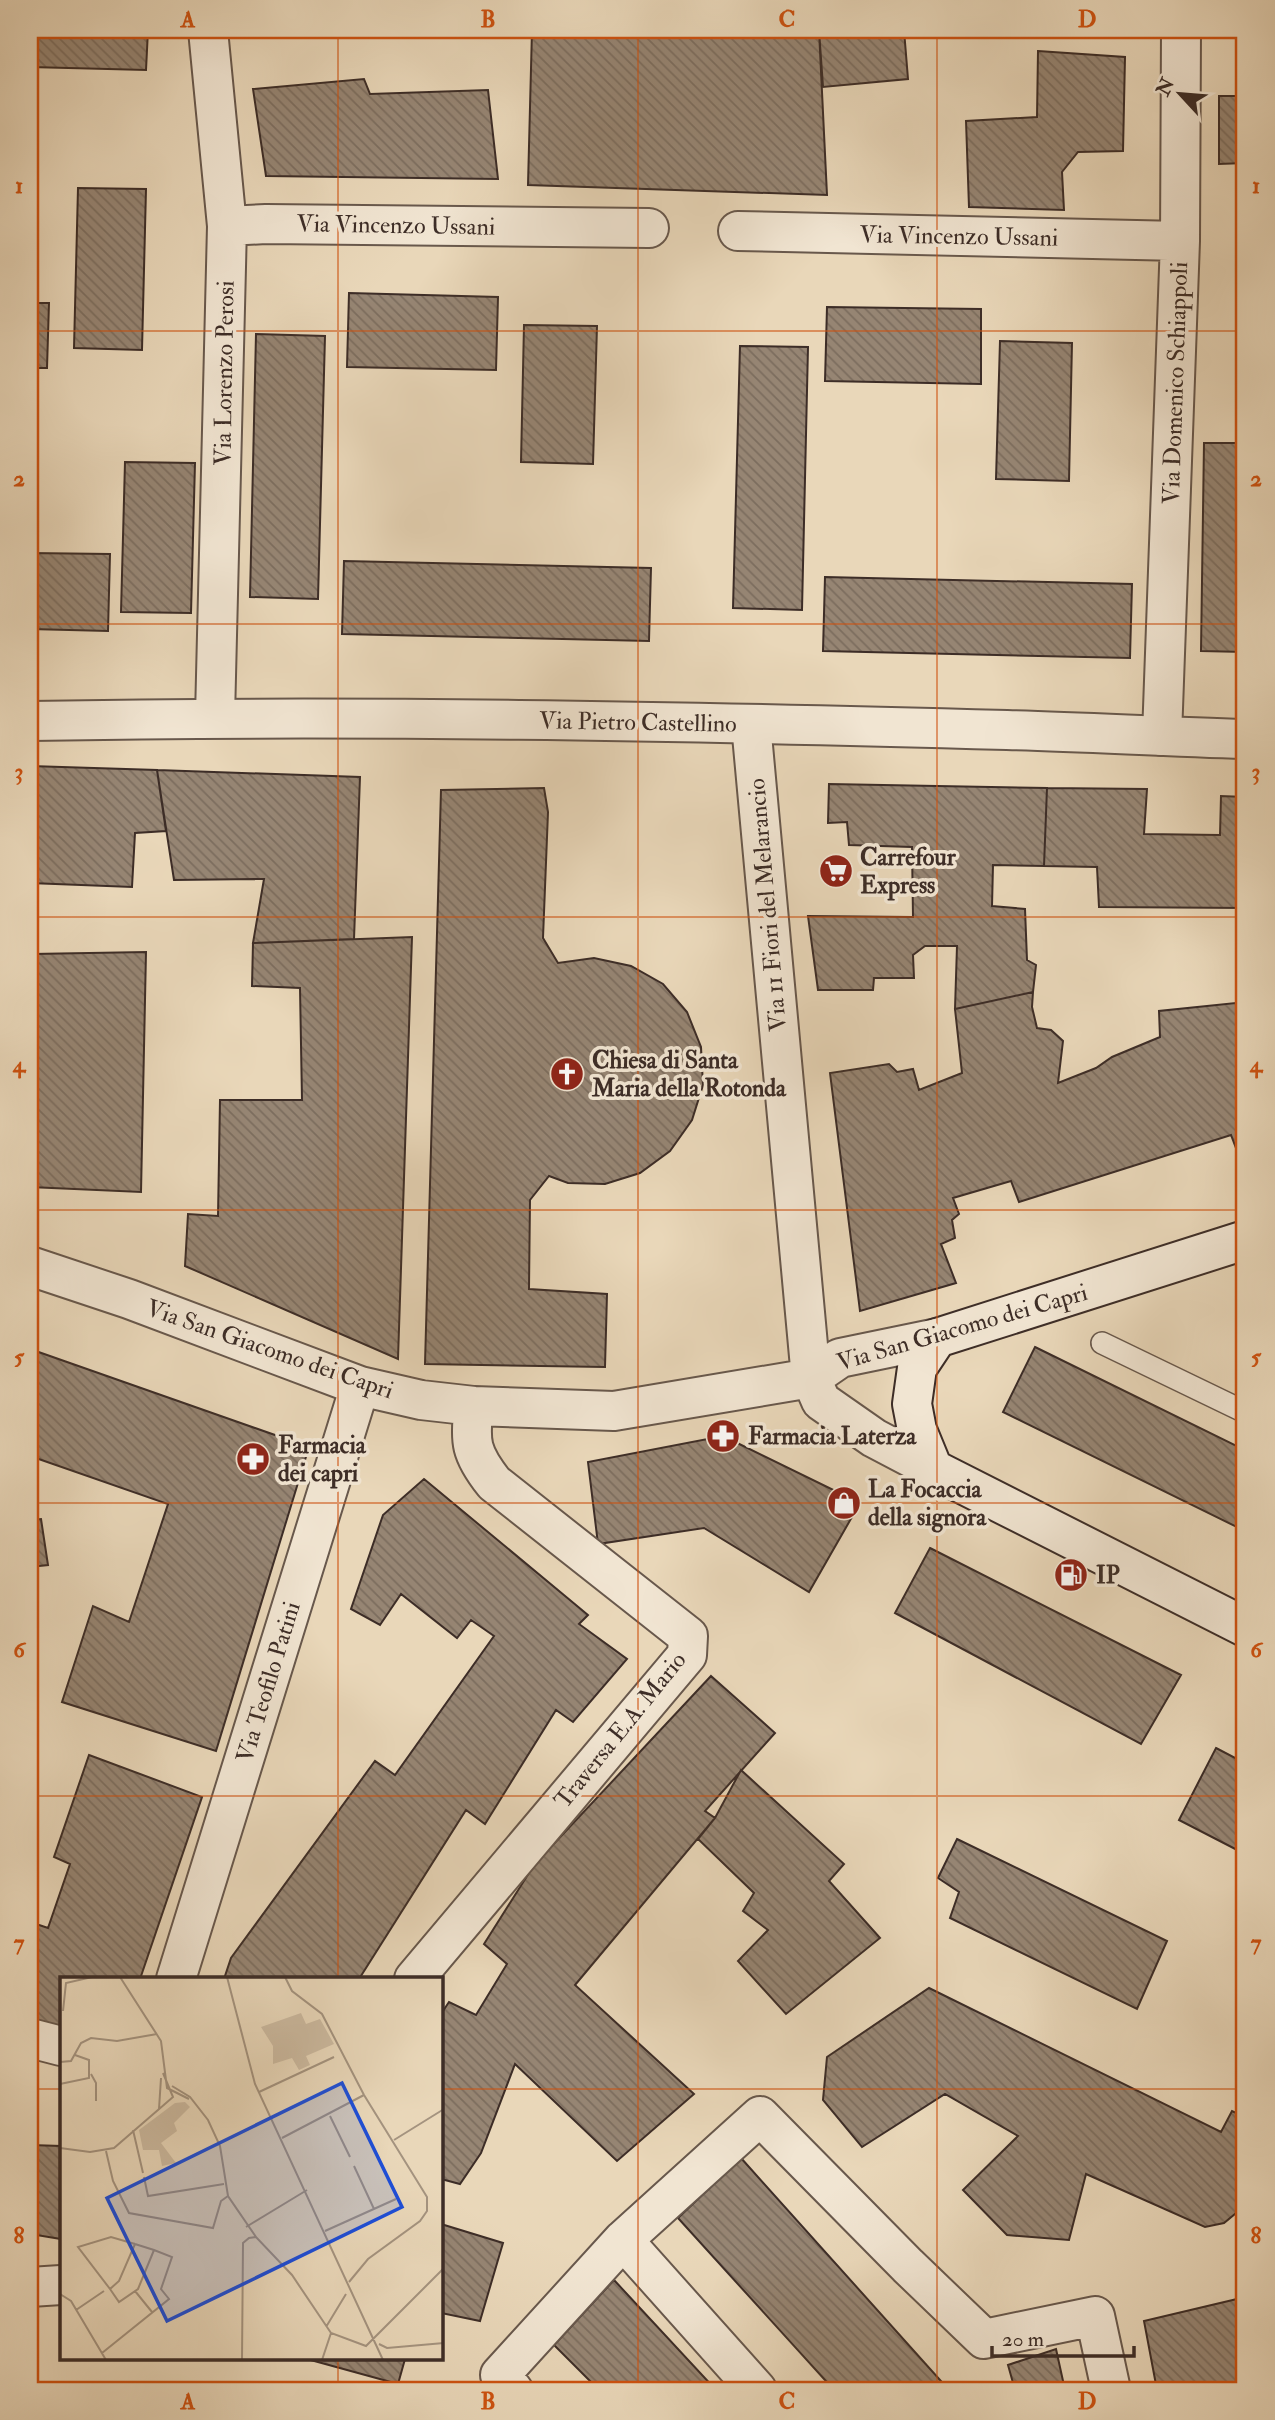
<svg xmlns="http://www.w3.org/2000/svg" width="1275" height="2420" font-family="'IM FELL Double Pica',serif">
	<defs>
		<pattern id="building-back-hatch" width="6" height="6" patternUnits="userSpaceOnUse" patternTransform="scale(1.75)"><rect width="6" height="6" fill="#968573"/><path d="M-1 5l2 2M0 0l6 6M5-1l2 2" fill="none" stroke="#7c6d5e"/></pattern>
	</defs>
	<rect width="100%" height="100%" fill="#e9d7b9"/>
	<filter id="stains"><feTurbulence type="fractalNoise" baseFrequency=".00286" numOctaves="4"/><feColorMatrix values="0 0 0 0 .2 0 0 0 0 .09 0 0 0 0 .02 0 0 0 .5 -.17"/></filter>
	<radialGradient id="worn" r=".72"><stop offset=".6" stop-color="#630" stop-opacity="0"/><stop offset="1" stop-color="#630" stop-opacity=".3"/></radialGradient>
	<path fill="url(#building-back-hatch)" stroke="#3d2d27" stroke-width="2" d="M30 30H148L146 70 30 67Z
		M532 30H819L827 195 528 185Z
		M819 30H904L908 79 823 87Z
		M1038 51 1125 57 1123 151 1078 152 1062 172 1064 210 969 207 966 121 1037 117Z
		M364 79 370 94 488 90 498 179 266 176 253 89Z
		M1219 96H1245V163L1219 164Z
		M78 188 146 189 142 350 74 348Z
		M349 293 498 297 496 370 347 367Z
		M30 303H49L47 368H30Z
		M827 307 981 309V384L825 381Z
		M524 325 597 326 593 464 521 462Z
		M256 334 325 336 318 599 250 597Z
		M1000 341 1072 343 1069 481 996 479Z
		M740 346 808 347 802 610 733 608Z
		M1204 443H1245V652L1201 651Z
		M125 462 195 463 191 613 121 612Z
		M30 553 110 554 108 631 30 629Z
		M344 561 651 568 649 641 342 634Z
		M825 577 1132 584 1130 658 823 651Z
		M30 766 157 770 166 831 135 833 132 887 30 883Z
		M157 770 360 777 354 939 253 943 264 879 174 880Z
		M829 784 1047 788 1044 866 993 865 992 906 1025 909 1027 960 1036 965 1033 992 955 1009 957 946H925L913 955 914 978H874L873 990H818L808 916 913 917 912 847 849 845 847 822 828 823Z
		M544 788 548 812 543 938 558 963 594 958 631 966 663 984 687 1012 701 1047 703 1085 692 1120 670 1151 640 1173 605 1184 568 1183 549 1176 530 1200 529 1289 607 1294 605 1367 425 1364 441 790Z
		M1047 788 1147 789 1144 834 1220 835 1221 796 1245 797V908L1099 907 1097 867 1044 866Z
		M412 937 398 1359 185 1266 188 1214 218 1216 220 1100H302L300 988 252 986 253 943Z
		M146 952 141 1192 30 1187V988L32 954Z
		M1033 992 1032 1007 1037 1028 1051 1030 1063 1041 1058 1083 1096 1068 1112 1057 1160 1037 1159 1011 1245 1002V1172L1231 1135 1019 1202 1011 1181 953 1198 959 1214 952 1220 955 1238 941 1244 956 1283 860 1311 830 1073 889 1064 897 1072 913 1069 919 1090 962 1073 955 1009Z
		M1035 1347 1245 1450V1531L1003 1412Z
		M30 1349 309 1447 216 1751 62 1702 93 1606 129 1622 168 1504 30 1456Z
		M723 1436 860 1503 809 1592 704 1528 598 1544 588 1462Z
		M424 1479 588 1615 579 1624 627 1659 573 1722 556 1710 485 1824 466 1810 359 1979H224L231 1958 375 1761 395 1775 494 1636 471 1620 457 1638 401 1594 380 1625 351 1609 383 1515Z
		M41 1519 48 1565 30 1567V1520Z
		M930 1548 1181 1675 1141 1744 895 1613Z
		M711 1676 775 1733 705 1811 715 1818 575 1985 694 2094 617 2161 515 2064 481 2153 460 2184 441 2179V2014L449 2002 476 2015 507 1964 484 1944 534 1865Z
		M1216 1748 1245 1763V1854L1179 1820Z
		M89 1755 202 1797 140 1979H61V2035L30 2025V1922L48 1928 70 1864 54 1857Z
		M741 1770 844 1864 829 1881 880 1938 786 2014 738 1961 768 1930 743 1911 754 1893 698 1839 715 1818Z
		M957 1839 1167 1941 1137 2009 950 1918 959 1892 938 1878Z
		M929 1988 1221 2132 1232 2111 1245 2117V2211L1241 2209 1224 2223 1205 2227 1086 2174 1069 2240 1007 2235 963 2190 1018 2136 945 2094 862 2147 823 2100 827 2057Z
		M30 2145 61 2146V2239L30 2234Z
		M741 2158 949 2390H834L678 2218Z
		M441 2224 503 2243 480 2321 441 2313Z
		M614 2280 716 2390H599L554 2345Z
		M1237 2299 1245 2336V2390H1157L1144 2321Z
		M1056 2349 1065 2390H1015L1008 2365Z
		M307 2359H405L398 2384Z"/>
	<g fill="none" stroke-linecap="round" stroke-linejoin="round">
		<g stroke="#68584c" stroke-width="24">
			<path id="service" d="M1102 1343 1245 1412"/>
		</g>
		<g stroke="#68584c" stroke-width="42">
			<path id="minor" d="M208 30 227 226 215 717
				M227 226 266 224 649 228
				M738 231 1180 241
				M751 724 811 1378 821 1401 874 1438 933 1469
				M1162 736 1180 241 1181 30
				M30 1266 129 1299 360 1386 421 1400 474 1406 614 1411 811 1378 840 1358 937 1338
				M176 1979 360 1386
				M414 1979 687 1655 688 1636 494 1483C471 1454 469 1442 474 1406
				M30 2038 61 2046
				M623 2240 757 2390
				M30 2287 61 2285
				M513 2390 500 2375 623 2240 760 2116 908 2266 984 2339 1095 2316 1111 2390"/>
		</g>
		<g stroke="#68584c" stroke-width="42">
			<path id="tertiary" d="M30 721C356 715 681 721 1007 730 1087 732 1166 737 1245 739"/>
		</g>
		<g stroke="#3d2d27" stroke-width="42">
			<path id="secondary" d="M1245 1240 937 1338 917 1368 912 1404 917 1430 933 1469 1245 1627"/>
		</g>
		<use href="#service" stroke="#f1e5d2" stroke-width="21"/>
		<use href="#minor" stroke="#f1e5d2" stroke-width="38"/>
		<use href="#tertiary" stroke="#f1e5d2" stroke-width="38"/>
		<use href="#secondary" stroke="#f1e5d2" stroke-width="38"/>
	</g>
	<path fill="none" stroke="#ce5210" stroke-width="2" stroke-opacity="0.55" d="M338 30V1979M638 30V2390M937 30V2390M30 331H1245M30 624H1245M30 917H1245M30 1210H1245M30 1503H1245M30 1796H1245M30 2089H61M441 2089H1245M338 2359V2390"/>
	<defs>
		<g id="supermarket-disc" transform="scale(1.75)"><circle r="9.5" fill="#8f2418" stroke="#f1e5d2"/><path d="M-6-5.5h2.5l.6 2H6L4.5 2H-2.5L-4.4-4H-6ZM-1.5 3.2a1.3 1.3 0 1 0 .1 0ZM3 3.2a1.3 1.3 0 1 0 .1 0Z" fill="#fff"/></g>
		<g id="church-disc" transform="scale(1.75)"><circle r="9.5" fill="#8f2418" stroke="#f1e5d2"/><path d="M-1.2-6h2.4v3.5h3.3v2.4h-3.3V6h-2.4V-.1h-3.3v-2.4h3.3Z" fill="#fff"/></g>
		<g id="pharmacy-disc" transform="scale(1.75)"><circle r="9.5" fill="#8f2418" stroke="#f1e5d2"/><path d="M-2-6h4v4h4v4h-4v4h-4v-4h-4v-4h4Z" fill="#fff"/></g>
		<g id="shop-disc" transform="scale(1.75)"><circle r="9.5" fill="#8f2418" stroke="#f1e5d2"/><path d="M-5-2.5h2.3a2.7 3.5 0 0 1 5.4 0H5L5.5 6h-11ZM-1.5-2.5h3a1.5 2.3 0 0 0-3 0Z" fill="#fff"/></g>
		<g id="fuel-disc" transform="scale(1.75)"><circle r="9.5" fill="#8f2418" stroke="#f1e5d2"/><path d="M-5.5-6h7V0h2V4h1.3V-2.5L3-4.5l.8-.8L6-3V5H2.5V1h-1V6h-7ZM-4.2-4.7v3.2H.2V-4.7Z" fill="#fff"/></g>
	</defs>
	<g fill-rule="evenodd">
		<use href="#supermarket-disc" x="836" y="871"/>
		<use href="#church-disc" x="567" y="1074"/>
		<use href="#pharmacy-disc" x="723" y="1436"/>
		<use href="#pharmacy-disc" x="253" y="1459"/>
		<use href="#shop-disc" x="844" y="1503"/>
		<use href="#fuel-disc" x="1071" y="1575"/>
	</g>
	<g text-anchor="middle" stroke-width="7" stroke-linejoin="round" paint-order="stroke">
		<g font-size="24" fill="#3d2d27" stroke="#f1e5d2">
			<text transform="translate(396 225) rotate(1)" y="8">Via Vincenzo Ussani</text>
			<text transform="translate(959 236) rotate(1)" y="8">Via Vincenzo Ussani</text>
			<text transform="translate(224 373) rotate(-89)" y="8">Via Lorenzo Perosi</text>
			<text transform="translate(1175 383) rotate(-88)" y="8">Via Domenico Schiappoli</text>
			<text transform="translate(638 722) rotate(1)" y="8">Via Pietro Castellino</text>
			<text transform="translate(767 905) rotate(-95)" y="8">Via 11 Fiori del Melarancio</text>
			<text transform="translate(962 1327) rotate(-16)" y="8">Via San Giacomo dei Capri</text>
			<text transform="translate(270 1349) rotate(19)" y="8">Via San Giacomo dei Capri</text>
			<text transform="translate(268 1682) rotate(-73)" y="8">Via Teofilo Patini</text>
			<text transform="translate(620 1730) rotate(-51)" y="8">Traversa E.A. Mario</text>
		</g>
		<g font-size="24" font-weight="bold" fill="#3d2d27" stroke="#f1e5d2" text-anchor="start">
			<text x="860" y="865">Carrefour<tspan x="860" dy="28">Express</tspan></text>
			<text x="592" y="1068">Chiesa di Santa<tspan x="592" dy="28">Maria della Rotonda</tspan></text>
			<text x="748" y="1444">Farmacia Laterza</text>
			<text x="278" y="1453">Farmacia<tspan x="278" dy="28">dei capri</tspan></text>
			<text x="868" y="1497">La Focaccia<tspan x="868" dy="28">della signora</tspan></text>
			<text x="1096" y="1583">IP</text>
		</g>
	</g>
	<g transform="translate(60 1977)">
		<rect width="383" height="383" fill="#e9d7b9"/>
		<path d="M241 36 246 47 260 42 274 67 246 79 250 88 239 93 232 81 213 87V69L201 50Z" fill="#ccbaa0"/>
		<path d="M125 125 130 130 114 146 117 154 101 166 116 186 102 189 99 173H83L79 153 115 126Z" fill="#ccbaa0"/>
		<path fill="none" stroke="#a4937f" stroke-width="2" d="M60 0 101 64 107 111 129 122M167 0 195 107 323 383M225 0 232 14 262 37 304 118 367 220V234L360 244 308 282 289 305M3 34 6 6 32 0M0 85 11 84 21 66 31 61 57 64 97 57M31 97 36 106V124M0 107 29 101V83L15 78M112 109 130 120 148 143 160 169 168 219 196 260M199 115 274 80M99 132 101 101M270 139 290 180M73 153 83 196M222 161 304 118M334 163 384 132M0 171 30 175 54 171 113 120 103 96M46 174 53 204 69 236 153 251 161 224 168 219M294 189 314 232M84 200 88 219 164 207M186 250 247 213M265 254 336 222M50 312 18 270 51 260 75 267M75 314 92 335M0 317 11 324 46 383M16 333 44 314M266 350 286 317M319 367 327 371 384 366M42 376 109 322 101 312 112 280 94 273 75 267 59 304 50 312 59 325 78 312 94 273M182 383 183 266 189 261 196 260 232 298 271 356 306 369 384 291M262 383 271 356"/>
		<path fill="#1d4ed8" fill-opacity="0.15" stroke="#1d4ed8" stroke-width="3.5" d="M282 106 342 230 107 344 47 221Z"/>
		<rect width="383" height="383" fill="none" stroke="#3d2d27" stroke-width="3.5"/>
	</g>
	<rect width="1275" height="2420" fill="none" stroke="#e9d7b9" stroke-width="77"/>
	<g transform="translate(1180 94) rotate(296)" stroke="#f1e5d2" stroke-width="5" paint-order="stroke">
	<path d="M0-5L12 26L0 18L-12 26Z" fill="#3d2d27"/>
	<text y="-10" font-size="19" font-weight="bold" text-anchor="middle" fill="#3d2d27">N</text>
	</g>
	<path d="M992 2346v10h142v-10" fill="none" stroke="#3d2d27" stroke-width="3.5"/>
	<text x="1002" y="2346" font-size="21" fill="#3d2d27" stroke="#f1e5d2" stroke-width="5" paint-order="stroke">20 m</text>
	<rect x="38" y="38" width="1198" height="2344" fill="none" stroke="#ce5210" stroke-width="2.5"/>
	<g font-size="23" text-anchor="middle" font-weight="bold" fill="#ce5210">
		<text x="188" y="27">A</text>
		<text x="488" y="27">B</text>
		<text x="787" y="27">C</text>
		<text x="1087" y="27">D</text>
		<text x="19" y="193">1</text>
		<text x="1256" y="193">1</text>
		<text x="19" y="486">2</text>
		<text x="1256" y="486">2</text>
		<text x="19" y="779">3</text>
		<text x="1256" y="779">3</text>
		<text x="19" y="1072">4</text>
		<text x="1256" y="1072">4</text>
		<text x="19" y="1364">5</text>
		<text x="1256" y="1364">5</text>
		<text x="19" y="1657">6</text>
		<text x="1256" y="1657">6</text>
		<text x="19" y="1950">7</text>
		<text x="1256" y="1950">7</text>
		<text x="19" y="2243">8</text>
		<text x="1256" y="2243">8</text>
		<text x="188" y="2409">A</text>
		<text x="488" y="2409">B</text>
		<text x="787" y="2409">C</text>
		<text x="1087" y="2409">D</text>
	</g>
	<rect width="100%" height="100%" filter="url(#stains)"/>
	<rect width="100%" height="100%" fill="url(#worn)"/>
</svg>
